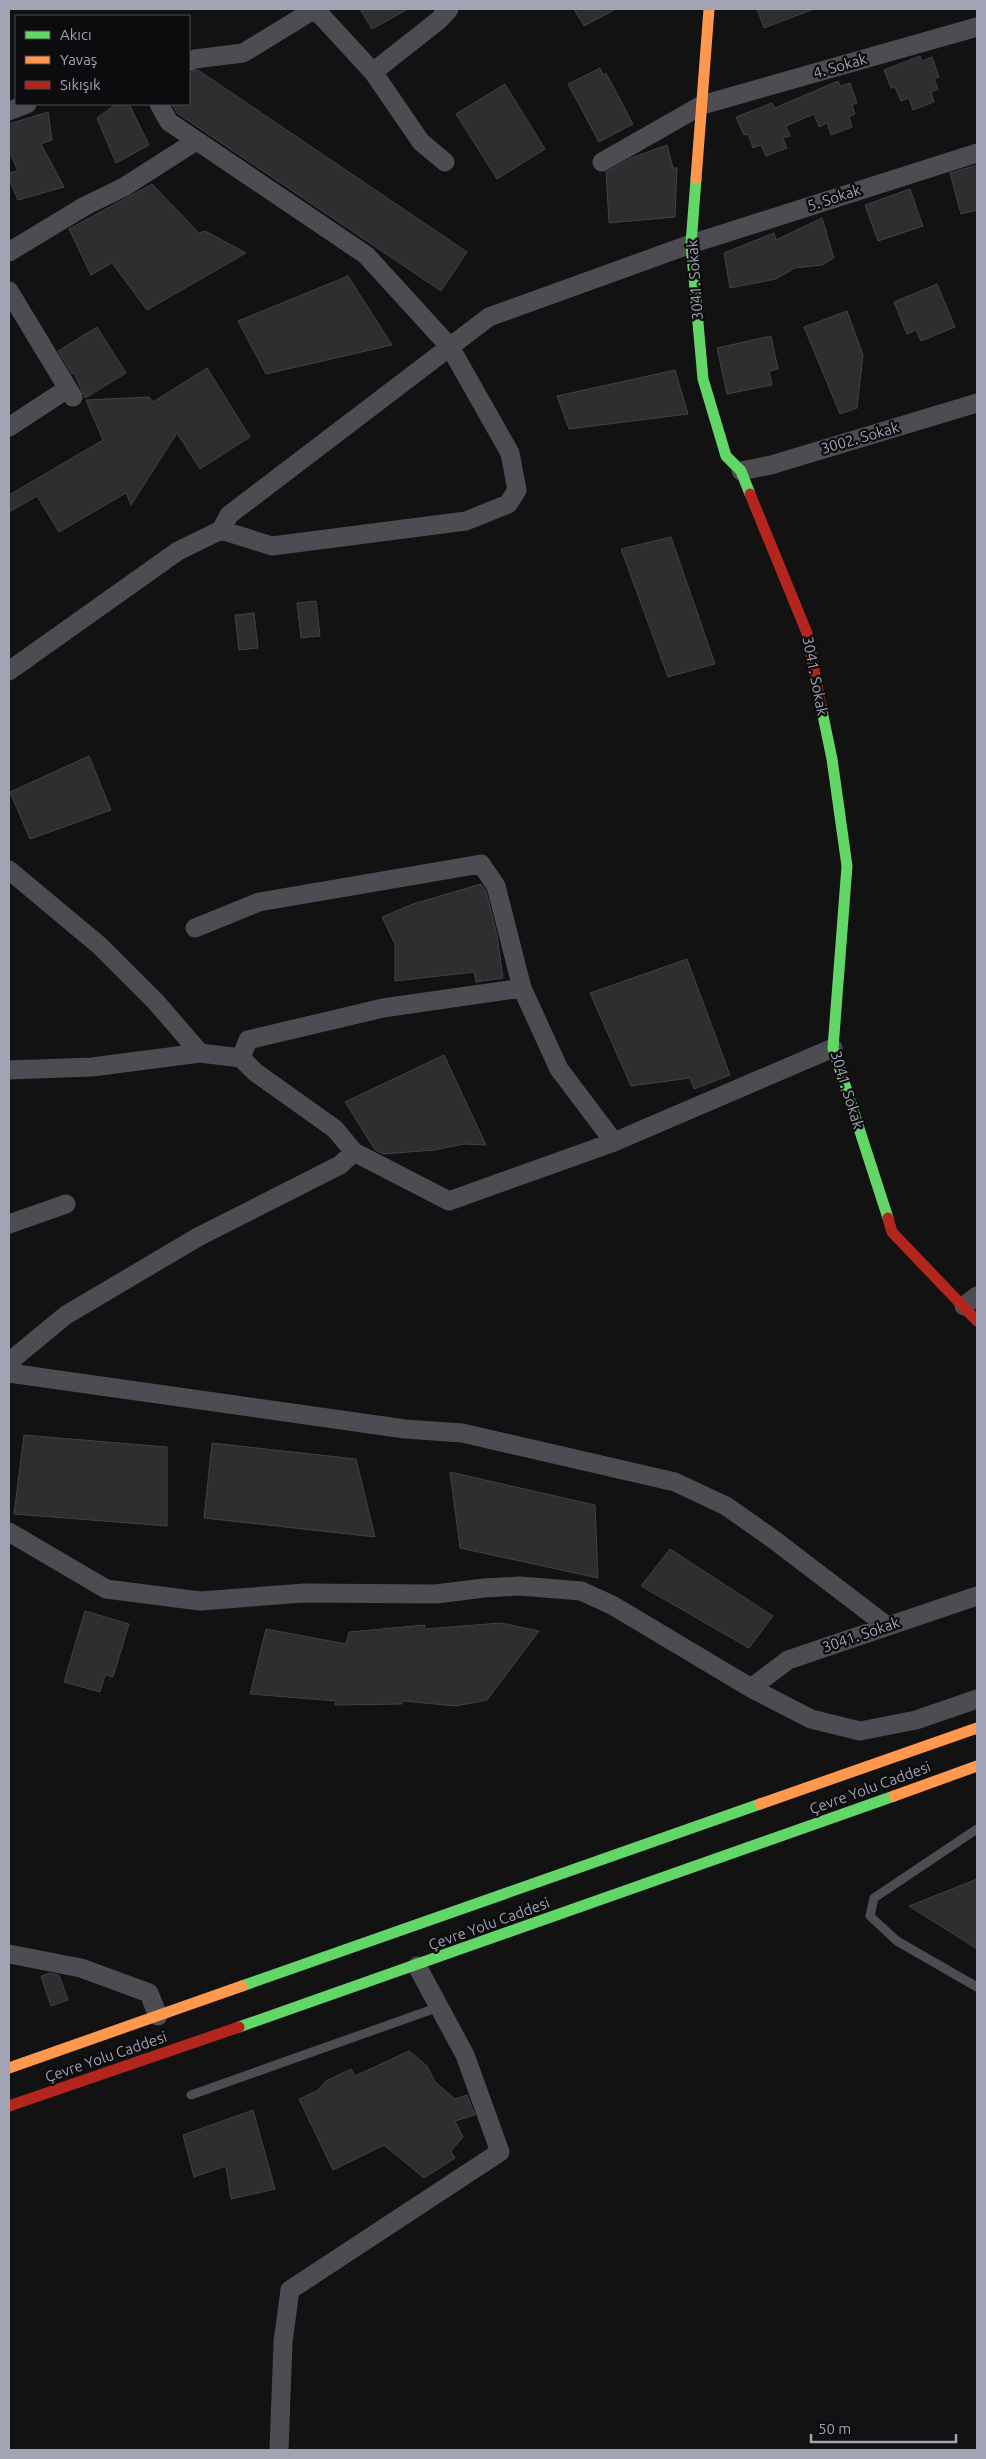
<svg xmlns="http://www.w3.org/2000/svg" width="986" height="2459" font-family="Ubuntu,sans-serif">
	<rect width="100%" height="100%" fill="#121212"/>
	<path fill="#2e2e30" stroke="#414146" d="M360 9H408L372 29Z
		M574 9H616L584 26Z
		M757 9H810L811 10 764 28Z
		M920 56 922 61 932 57 939 77 934 79 938 89 931 92 934 102 913 110 909 98 901 101 895 87 891 88 884 70Z
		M600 68 603 75 606 73 633 124 599 142 568 84Z
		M198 70 467 252 441 291 177 113 172 104H189V73Z
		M838 81 840 86 850 83 857 103 852 105 855 114 849 117 852 127 831 135 827 123 819 127 814 114 786 126 790 136 783 138 787 148 766 156 761 145 753 148 748 134 744 135 736 117 772 103 775 108Z
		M505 84 545 149 497 179 456 114Z
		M116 104H129L149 145 116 163 97 118Z
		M48 112 52 140 41 144 64 187 18 200 9 179V173L18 171 9 151V124Z
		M667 145 673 168H677L675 217 609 223 606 172 631 158Z
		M977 165V210L961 214 950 173Z
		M152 184 199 233 205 231 246 253 147 310 112 263 91 275 69 229Z
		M910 189 923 226 878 241 865 205Z
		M822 218 834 258 822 265 795 268 776 279 730 288 724 253 774 233 776 240Z
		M348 276 392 345 266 374 238 321Z
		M937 284 955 327 921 341 916 330 907 334 894 302Z
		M847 311 863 355 857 408 840 414 804 327Z
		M97 327 126 373 85 398 74 373 72 374 58 351Z
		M771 336 778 369 769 371 772 385 727 394 717 348Z
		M207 368 250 437 200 469 177 433 131 505 126 493 59 532 37 496 9 512V495L103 440 86 400 149 397 153 402Z
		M675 370 688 414 569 429 557 396Z
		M671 537 715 664 668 677 621 549Z
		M316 601 320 636 301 638 297 603Z
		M254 613 258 648 239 650 235 615Z
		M89 756 111 810 30 839 10 792Z
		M481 884 486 891 497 935 503 978 476 982 474 972 395 981V944L382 917 413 904Z
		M687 959 730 1075 694 1089 690 1078 631 1086 590 993Z
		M444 1055 486 1145 464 1144 434 1150 383 1154 375 1150 345 1102Z
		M24 1435 167 1447V1526L14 1514Z
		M212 1443 356 1459 375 1537 204 1518Z
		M450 1472 595 1505 598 1578 460 1548Z
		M670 1549 773 1616 749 1648 641 1586Z
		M85 1611 129 1624 113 1677 105 1675 100 1692 64 1682Z
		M501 1623 539 1631 487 1700 456 1706 403 1701 402 1704 335 1705 336 1701 250 1694 266 1629 346 1644 349 1632 425 1625 424 1629Z
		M977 1879V1949L909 1906Z
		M50 1973 59 1975 68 2000 51 2006 41 1976Z
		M409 2051 427 2066 435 2082 455 2099 467 2095 475 2115 455 2121 463 2137 451 2151 455 2158 424 2178 384 2145 333 2170 299 2099 317 2091 326 2081 351 2069 355 2076Z
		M253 2110 275 2189 231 2199 226 2166 194 2177 183 2135Z"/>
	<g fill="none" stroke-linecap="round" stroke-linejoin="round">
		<path stroke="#4c4c52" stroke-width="9" d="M977 1829 874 1898 870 1916 897 1941 977 1987
			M191 2095 439 2007"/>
		<path stroke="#4c4c52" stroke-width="19" d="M315 9 373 72 421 142 445 162
			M189 62 195 59 243 53 315 9
			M373 72 439 20 449 9
			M159 104 169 122 366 255 450 347 510 453 517 490 508 504 466 521 272 546 221 530
			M9 111 27 104
			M602 162 702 105 977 27
			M9 252 85 206 124 187 196 141
			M9 291 73 397
			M9 427 67 389
			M741 471 771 465 977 403
			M9 671 178 551 221 530 229 515 489 317 691 244 977 153
			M9 870 100 946 156 1002 200 1053
			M195 928 259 902 481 864 496 886 522 988 559 1069 614 1142
			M241 1058 255 1072 335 1129 354 1152 449 1201 614 1142 833 1048
			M9 1070 92 1067 200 1053 241 1058 248 1040 383 1008 522 988
			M9 1224 66 1204
			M964 1306 977 1296
			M9 1362 66 1315 198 1237 340 1165 354 1152
			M9 1373 405 1429 462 1433 675 1482 726 1506 773 1539 887 1626
			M9 1532 106 1589 200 1601 304 1593 436 1594 484 1588 520 1586 581 1591 612 1605 751 1688 811 1719 860 1731 916 1720 977 1699
			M751 1688 788 1660 977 1596
			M9 1954 81 1968 149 1993 158 2016
			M279 2450 283 2342 290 2290 500 2152 465 2055 417 1966"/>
		<path stroke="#63d668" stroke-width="11" d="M696 179 691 244 703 379 726 456 741 471 750 494
			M821 706 832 759 847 866 833 1048 888 1218
			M242 1986 760 1804
			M239 2027 894 1796"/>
		<path stroke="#ff974d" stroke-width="11" d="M696 179 709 9
			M894 1796 977 1766
			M760 1804 977 1728
			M9 2068 242 1986"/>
		<path stroke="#b3261e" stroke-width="11" d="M750 494 807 633 821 706
			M888 1218 892 1232 977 1321
			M9 2106 239 2027"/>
	</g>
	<g text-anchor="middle" stroke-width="4.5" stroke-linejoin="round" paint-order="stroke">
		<g font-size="15" fill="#a2a3b4" stroke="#0c0c0e">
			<text transform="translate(840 66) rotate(-16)" y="5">4. Sokak</text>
			<text transform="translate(834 198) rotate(-18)" y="5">5. Sokak</text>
			<text transform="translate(695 280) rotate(-94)" y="5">3041. Sokak</text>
			<text transform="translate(860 438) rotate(-16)" y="5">3002. Sokak</text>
			<text transform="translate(815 676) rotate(79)" y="5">3041. Sokak</text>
			<text transform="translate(847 1090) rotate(73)" y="5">3041. Sokak</text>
			<text transform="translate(861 1635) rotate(-19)" y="5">3041. Sokak</text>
			<text transform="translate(870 1788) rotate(-20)" y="5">Çevre Yolu Caddesi</text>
			<text transform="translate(489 1924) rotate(-20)" y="5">Çevre Yolu Caddesi</text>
			<text transform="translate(106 2057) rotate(-19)" y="5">Çevre Yolu Caddesi</text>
		</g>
	</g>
	<rect width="986" height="2459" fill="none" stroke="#a2a3b4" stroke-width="20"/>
	<rect x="15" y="15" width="175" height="90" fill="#0c0c0e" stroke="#484850"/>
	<rect x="25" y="31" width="25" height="8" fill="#63d668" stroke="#484850"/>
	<text x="60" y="40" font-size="15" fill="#a2a3b4">Akıcı</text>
	<rect x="25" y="56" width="25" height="8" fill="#ff974d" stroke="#484850"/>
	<text x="60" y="65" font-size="15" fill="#a2a3b4">Yavaş</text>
	<rect x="25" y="81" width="25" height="8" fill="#b3261e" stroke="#484850"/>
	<text x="60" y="90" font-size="15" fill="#a2a3b4">Sıkışık</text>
	<path d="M811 2434v8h145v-8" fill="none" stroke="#a2a3b4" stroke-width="2.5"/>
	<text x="818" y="2434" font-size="15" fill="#a2a3b4" stroke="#0c0c0e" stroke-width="4" paint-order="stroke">50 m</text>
</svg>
